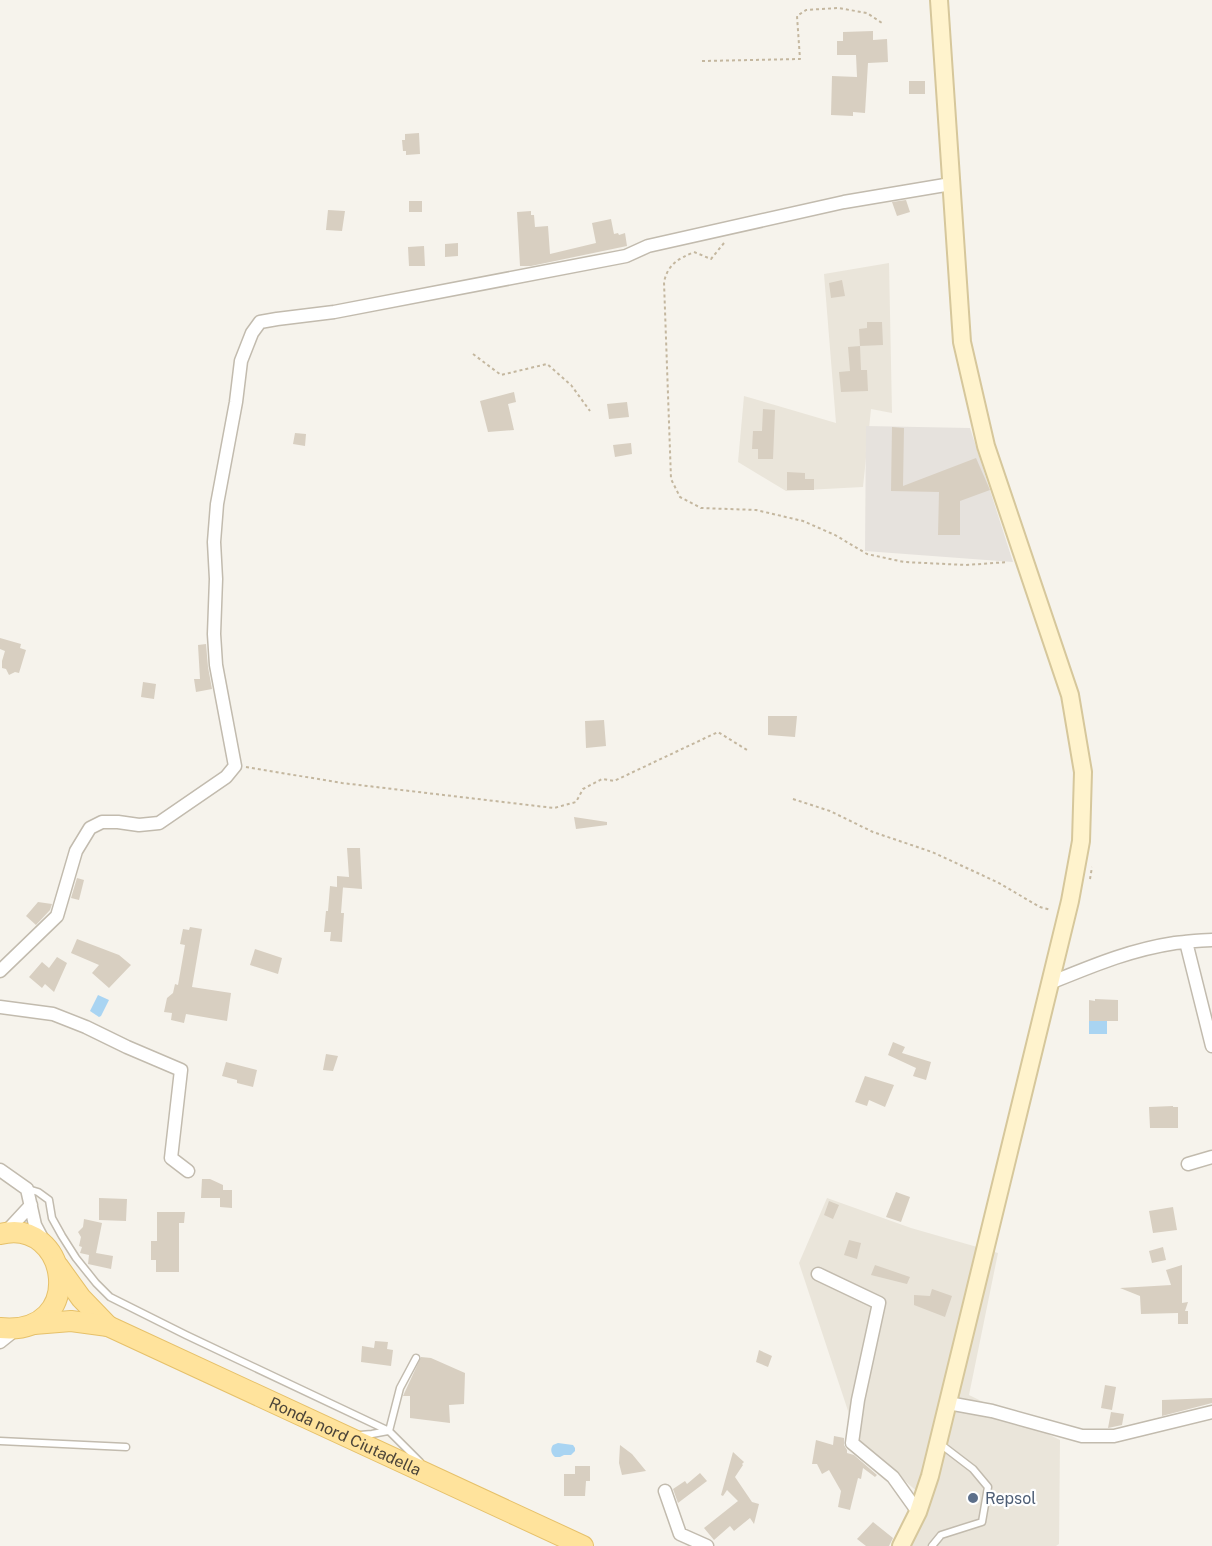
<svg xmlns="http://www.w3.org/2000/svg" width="1212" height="1546" font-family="'Public Sans',sans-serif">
	<rect width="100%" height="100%" fill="#f6f3ec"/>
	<path fill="#eae5da" d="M889 263 892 413 871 409 863 487 786 491 738 462 744 396 836 423 824 274Z
		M827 1198 911 1228 998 1253 969 1395 1060 1440 1059 1544 1056 1546H892L919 1493 858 1441 799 1263Z"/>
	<path fill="#e6e2dd" d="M866 426 970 428 1013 562 865 551Z"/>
	<path fill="#a9d4f2" d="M98 995 109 1000 101 1016 99 1017 90 1011Z
		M1089 1021H1107V1034H1089Z
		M558 1443 573 1445 575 1448V1451L571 1455H564L560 1457H555C551 1454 550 1449 553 1445Z"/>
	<path fill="#d8cfc1" d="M873 31V40L887 39 888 62 868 63 865 113 853 112V116L831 115 832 76 857 77 856 55H837V41H843V32Z
		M909 81H925V94H909Z
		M419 133 420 154 406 155V151H403L402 140H405V134Z
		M906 200 910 212 897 216 892 202Z
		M409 201H422V212H409Z
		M328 210 345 211 342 231 326 230Z
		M531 211V215H534L535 227 548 226 550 254 596 243 592 223 611 219 614 234 618 233 619 235 625 233 627 246 531 266H520L517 212Z
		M458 243V256L445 257V244Z
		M424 246 425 266H409L408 247Z
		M842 280 845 296 831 298 829 283Z
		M867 322H882L883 345 860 346 861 370H867L868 391 841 392 839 372 850 371 848 347 860 346 859 329 867 328Z
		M514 392 516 402 508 404 514 430 488 432 480 401Z
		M627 402 629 417 609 419 607 404Z
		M763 409 775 410 773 459H758V449H752L753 431H762Z
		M892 427 904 428 903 486 976 458 990 490 960 501V535H938L939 492 891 491Z
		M295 433 306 434 305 446 293 444Z
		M631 443 632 454 615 457 613 445Z
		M787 472 805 473V479H814V490H787Z
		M0 638 21 644 20 648 26 650 19 673 15 672 9 675 6 669 2 668V661L5 651 0 649Z
		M206 644 208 667 212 689 196 692 194 679H200L198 645Z
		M143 682 156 684 154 699 141 697Z
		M768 716H797L795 737 768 735Z
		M604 720 606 746 586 748 585 721Z
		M574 817 607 822V825L576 829Z
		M347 848H360L362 889 337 887H343L341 913H344L342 942 330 941 331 932H324L326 911H328L330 886 337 887V876L349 877Z
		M77 878 84 880 79 900 71 898Z
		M38 902 52 904 50 910 36 925 26 916Z
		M190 927 202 929 192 987 231 993 227 1021 186 1014 184 1023 171 1020 172 1013 164 1012 167 998 173 993 175 984 178 985 185 945 180 944 183 929 189 930Z
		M77 939 119 955 131 965 109 988 92 973 99 965 71 953Z
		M255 949 282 958 278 974 250 965Z
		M57 957 67 963 54 992 45 984 42 988 29 977 42 962 49 968Z
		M1095 999 1118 1000V1021H1089V1000L1095 1001Z
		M893 1042 905 1047 902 1053 931 1062 926 1080 913 1076 916 1068 888 1055Z
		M326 1054 338 1056 333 1071 323 1070Z
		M226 1062 257 1070 253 1087 237 1083V1080L222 1076Z
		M865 1076 894 1085 885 1107 869 1100 867 1106 855 1102Z
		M1173 1106V1107H1178V1128H1150L1149 1107Z
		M202 1179H210L223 1185V1190H232V1208L220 1207V1198H201Z
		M896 1192 910 1197 901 1222 886 1217Z
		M99 1198 127 1199 126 1221 99 1220Z
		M829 1201 839 1205 833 1219 824 1215Z
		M1173 1207 1177 1230 1153 1233 1149 1211Z
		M157 1212H185L184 1223H179V1272H156V1260H151V1241H157Z
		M84 1219 102 1223 96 1253 113 1256 111 1269 88 1264 89 1255 80 1253 82 1247 79 1246 81 1237 78 1232 83 1227Z
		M849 1240 861 1243 857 1259 844 1255Z
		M1163 1247 1166 1260 1152 1263 1149 1251Z
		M875 1265 910 1277 907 1284 871 1275Z
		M1182 1265V1303L1188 1302 1185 1311H1188V1324H1178V1313L1141 1314 1140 1296 1120 1288 1171 1285 1166 1270Z
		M932 1289 952 1296 945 1317 914 1305V1295L930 1296Z
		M375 1341 388 1342 387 1349 393 1350 391 1366 361 1362 362 1346 374 1348Z
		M759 1350 772 1356 768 1367 756 1362Z
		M421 1357 431 1358 465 1373 464 1404 449 1405 450 1423 410 1418V1396H403Z
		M1105 1385 1116 1387 1112 1410 1101 1408Z
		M1212 1398V1403L1162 1416V1400Z
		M1111 1412 1124 1414 1122 1425 1108 1428Z
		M834 1436 844 1438V1445L847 1450V1453L854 1455 877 1475 875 1477 863 1468 861 1479 858 1478 850 1510 838 1507 841 1491 829 1470 822 1474 817 1464H812L816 1440 833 1445Z
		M620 1445 632 1454 646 1471 622 1475 619 1463Z
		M733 1452 744 1462 742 1464 743 1465 735 1477 752 1502 759 1504 754 1524 750 1518 734 1531 730 1526 714 1540 704 1528 738 1501 727 1490 723 1496 721 1495Z
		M575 1466H590V1481H586L585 1496H564V1474H575Z
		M700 1473 707 1481 678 1503 673 1489 685 1481 687 1484Z
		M873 1522 893 1538 889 1546H866L857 1539Z"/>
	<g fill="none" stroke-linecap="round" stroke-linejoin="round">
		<g stroke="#c2bbae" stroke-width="9">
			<path id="lane" d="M28 1189 38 1192 49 1200 52 1218 62 1236 76 1258 96 1283 110 1297 186 1335 389 1431 420 1462
				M389 1431 400 1388 416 1358
				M360 1435 372 1434 388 1431
				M0 1441 126 1447
				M932 1546 941 1535 982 1522 988 1487 973 1469 939 1443"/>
		</g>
		<g stroke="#c2bbae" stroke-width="15">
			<path id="street" d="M1186 942 1212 1046
				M0 971 57 916 76 851 90 828 102 822H118L139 825 159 823 226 777 235 766 216 665 214 634 216 579 214 542 217 504 236 402 241 361 252 333 260 322 277 319 334 312 626 256 648 246 844 202 951 184
				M1050 983C1092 966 1129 950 1175 943 1187 942 1200 940 1212 940
				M0 1007 53 1014 86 1027 127 1047 181 1070 171 1158 188 1171
				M1188 1164 1212 1157
				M0 1170 27 1189 35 1225 44 1242
				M6 1232 31 1205
				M818 1274 879 1303 858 1400 852 1443 893 1477 918 1512
				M0 1342 15 1330
				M948 1403 992 1411 1082 1436H1114L1212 1412
				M665 1491 680 1534 707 1546"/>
		</g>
		<g stroke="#d6c79b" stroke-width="20">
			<path id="secondary" d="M901 1546 918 1512 930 1476 1070 901 1081 841 1083 772 1070 695 986 446 962 342 939 0"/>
		</g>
		<g stroke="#e6c16a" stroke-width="22">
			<g id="primary">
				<path d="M0 1234C69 1216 88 1337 0 1328"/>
				<path d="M58 1266 81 1298 108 1326"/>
				<path id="s1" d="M34 1324 71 1321 108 1326 583 1546"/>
			</g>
		</g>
		<path stroke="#c4b79f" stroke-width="2" stroke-dasharray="3 3" stroke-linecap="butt" d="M702 61 800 59 797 16 806 10 838 8 867 13 882 23
			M724 243 711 259 694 252C678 259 668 264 664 282L671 479 680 497 701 508 756 510 803 521 835 535 867 554 904 562 966 565 1008 562
			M473 354 501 375 547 364 571 385 590 411
			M246 767 342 783 554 808 576 802 583 789 602 779 614 781 718 732 747 750
			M793 799 830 811 873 832 932 852 997 882 1040 907 1051 910
			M1090 879 1092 867"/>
		<use href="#lane" stroke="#fff" stroke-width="6"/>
		<use href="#street" stroke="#fff" stroke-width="12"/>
		<use href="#secondary" stroke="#fff3cd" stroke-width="16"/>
		<use href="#primary" stroke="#ffe39c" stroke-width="20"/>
	</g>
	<circle fill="#5c6f8a" stroke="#fff" stroke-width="2" cx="973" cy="1498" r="6"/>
	<g text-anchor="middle" stroke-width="4.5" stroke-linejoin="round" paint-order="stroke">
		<g font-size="16" fill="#4b4439" stroke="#fff">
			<text dy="6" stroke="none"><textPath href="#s1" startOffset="336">Ronda nord Ciutadella</textPath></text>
		</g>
		<g font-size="16" fill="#4e5e75" stroke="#fff" text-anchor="start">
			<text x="985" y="1504">Repsol</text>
		</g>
	</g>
</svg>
